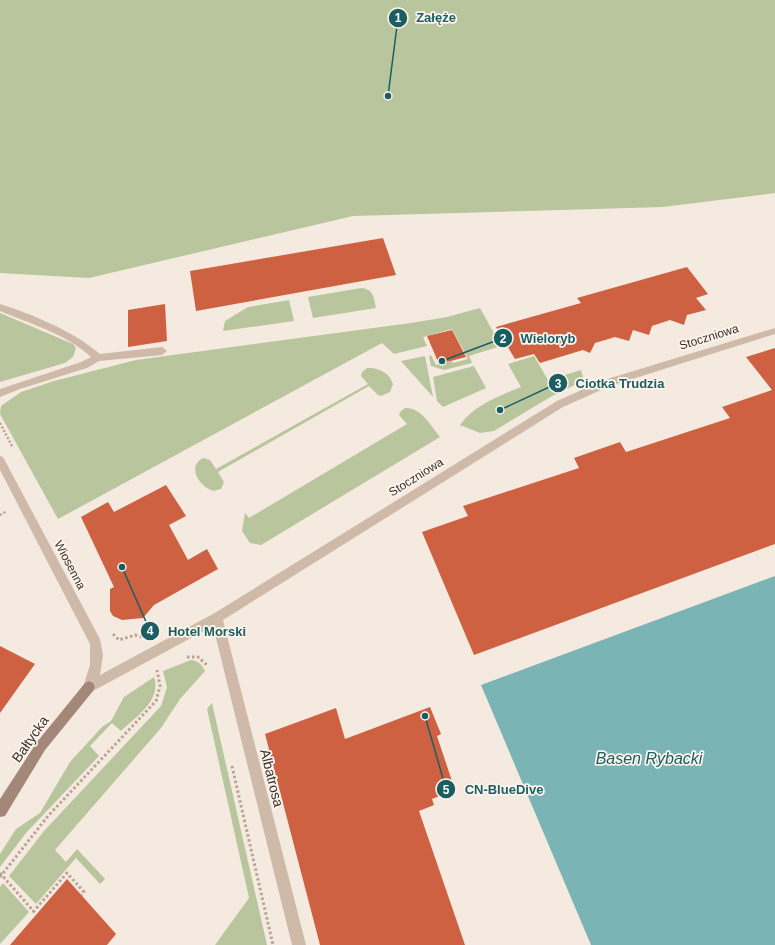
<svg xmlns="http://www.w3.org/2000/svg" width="775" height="945" font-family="Helvetica,sans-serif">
	<rect width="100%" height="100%" fill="#f5eadf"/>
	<path fill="#b9c69d" d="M0 0H775V193L663 207 353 216 89 278 0 273Z
		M361 288C373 289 374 297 376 308L313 318 308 297Z
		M289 300 294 321 223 331 225 321 248 307Z
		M480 308 501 346 469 356 472 363 444 370 431 366 429 356 431 355 436 365 452 361 453 363 468 359 452 329 423 337 427 346 394 354 382 343 58 519 0 414 1 406 21 392 54 381 136 360 411 323 447 317Z
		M0 313 73 344 76 348 73 357 65 363 0 382Z
		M425 356 433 397 401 361Z
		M534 356 548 380 581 370 583 377 579 383 552 396 494 431 480 433 460 425C474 405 499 396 521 387L508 364Z
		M474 366 486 388 443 407 437 401 433 377Z
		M367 368C378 367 390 373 393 384L390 392 381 396 378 395 369 386 218 472 224 482 221 489 213 491C200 487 186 467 203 458L210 460 216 469 368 384 361 376 362 372Z
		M405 408C421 407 431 426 440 437L261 545 250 543 242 531 245 513 249 518 407 424 399 415 400 412Z
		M191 660C198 661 202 664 205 671L180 699 161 728 55 850 66 862 77 849 105 879 100 884 76 858 36 904 9 876 44 831 161 706 167 687 163 671Z
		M154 677C162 700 136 717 121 731L112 723 90 746 99 756 26 833 0 867V854L16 829 40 813 70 762 102 727 111 721 124 697Z
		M212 703 267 945H215L249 898 207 709Z
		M3 883 29 912 0 944V887Z"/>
	<path fill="#7bb4b5" d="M775 576V945H591L481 685Z"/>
	<path fill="#cf6143" d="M383 238 396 275 196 311 190 271Z
		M687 267 708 294 696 298 706 310 687 315 684 325 670 320 652 326 649 335 633 330 629 341 615 337 595 343 590 353 583 350 540 363 534 354 515 359 496 327 581 303 577 298Z
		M165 304 167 341 128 347V310Z
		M452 330 466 357 439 364 427 336Z
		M775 348V544L474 655 422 532 468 516 463 506 579 468 574 458 620 442 626 452 730 418 722 407 772 390 746 357Z
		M166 485 186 516 169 525 188 560 207 549 218 569 154 605 143 618 122 620 113 616 110 611V589L114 587 81 517 108 502 114 512Z
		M0 646 35 664 0 713Z
		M430 707 441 734 437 736 455 790 432 799 434 805 419 811 465 945H320L265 734 336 708 345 739Z
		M67 879 116 934 107 945H10Z"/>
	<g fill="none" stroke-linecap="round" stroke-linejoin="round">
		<path stroke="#bba393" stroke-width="2.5" stroke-dasharray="2 2" stroke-linecap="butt" d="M0 423 13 448
			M0 515 7 511"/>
		<path stroke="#bba393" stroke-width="3" stroke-dasharray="2.5 2.5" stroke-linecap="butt" d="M113 634 119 640 135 635 143 637
			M187 657H198L208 666
			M232 766 273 945
			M0 873 36 914
			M0 877 48 816 156 701 160 686 157 670
			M33 912 67 873 84 892 82 895"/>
		<path fill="#cfbaa9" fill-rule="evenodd" d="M0 304C32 314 75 332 100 354L162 347 167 351 162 355 99 361 87 368 20 389 0 397V389L81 362 91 357C66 334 31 324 0 311Z"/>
		<path fill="#cfbaa9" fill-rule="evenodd" d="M775 328V334L610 386 563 407 223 620 306 945H292L213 626 93 691 89 693 85 691 83 687 90 665V644L0 470V456L3 457 100 639 103 655 100 675 213 614 557 401 604 380Z"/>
		<path fill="#a3887a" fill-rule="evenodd" d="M89 681 93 683 95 687 93 691 45 750 5 816 0 817V799L37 742 85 683Z"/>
	</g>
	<g text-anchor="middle" stroke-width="3.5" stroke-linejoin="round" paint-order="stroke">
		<g font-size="12" fill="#3b2f2a" stroke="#fcf4ec">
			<text transform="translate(709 337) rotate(-17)" y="4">Stoczniowa</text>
			<text transform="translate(416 477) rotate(-32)" y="4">Stoczniowa</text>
			<text transform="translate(70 565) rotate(62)" y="4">Wiosenna</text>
		</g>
		<g font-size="14" fill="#3b2f2a" stroke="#fcf4ec">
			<text transform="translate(30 739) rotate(-55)" y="5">Bałtycka</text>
			<text transform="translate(272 778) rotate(76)" y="5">Albatrosa</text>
		</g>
		<g font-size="16" font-style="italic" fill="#1b5e61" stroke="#fcf4ec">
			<text x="649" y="764">Basen Rybacki</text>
		</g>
	</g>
	<path fill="none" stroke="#1b5e61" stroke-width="1.5" d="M388 96L398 18M442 361L503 338M500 410L558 383M122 567L150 631M425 716L446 789"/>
	<g fill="#1b5e61" stroke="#fcf4ec" stroke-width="1.5">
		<circle cx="388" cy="96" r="4"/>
		<circle cx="442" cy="361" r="4"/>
		<circle cx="500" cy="410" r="4"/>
		<circle cx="122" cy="567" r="4"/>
		<circle cx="425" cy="716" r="4"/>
		<circle cx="398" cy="18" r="10"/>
		<circle cx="503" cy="338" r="10"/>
		<circle cx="558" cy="383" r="10"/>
		<circle cx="150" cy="631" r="10"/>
		<circle cx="446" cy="789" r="10"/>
	</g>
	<g font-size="12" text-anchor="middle" font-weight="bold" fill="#fff">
		<text x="398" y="22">1</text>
		<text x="503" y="343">2</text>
		<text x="558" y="388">3</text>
		<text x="150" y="635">4</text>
		<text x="446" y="794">5</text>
	</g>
	<g font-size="13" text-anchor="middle" font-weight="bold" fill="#1b5e61" stroke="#fcf4ec" stroke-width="3.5" stroke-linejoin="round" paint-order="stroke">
		<text x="436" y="22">Załęże</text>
		<text x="548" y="343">Wieloryb</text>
		<text x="620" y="388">Ciotka Trudzia</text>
		<text x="207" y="636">Hotel Morski</text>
		<text x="504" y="794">CN-BlueDive</text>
	</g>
</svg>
